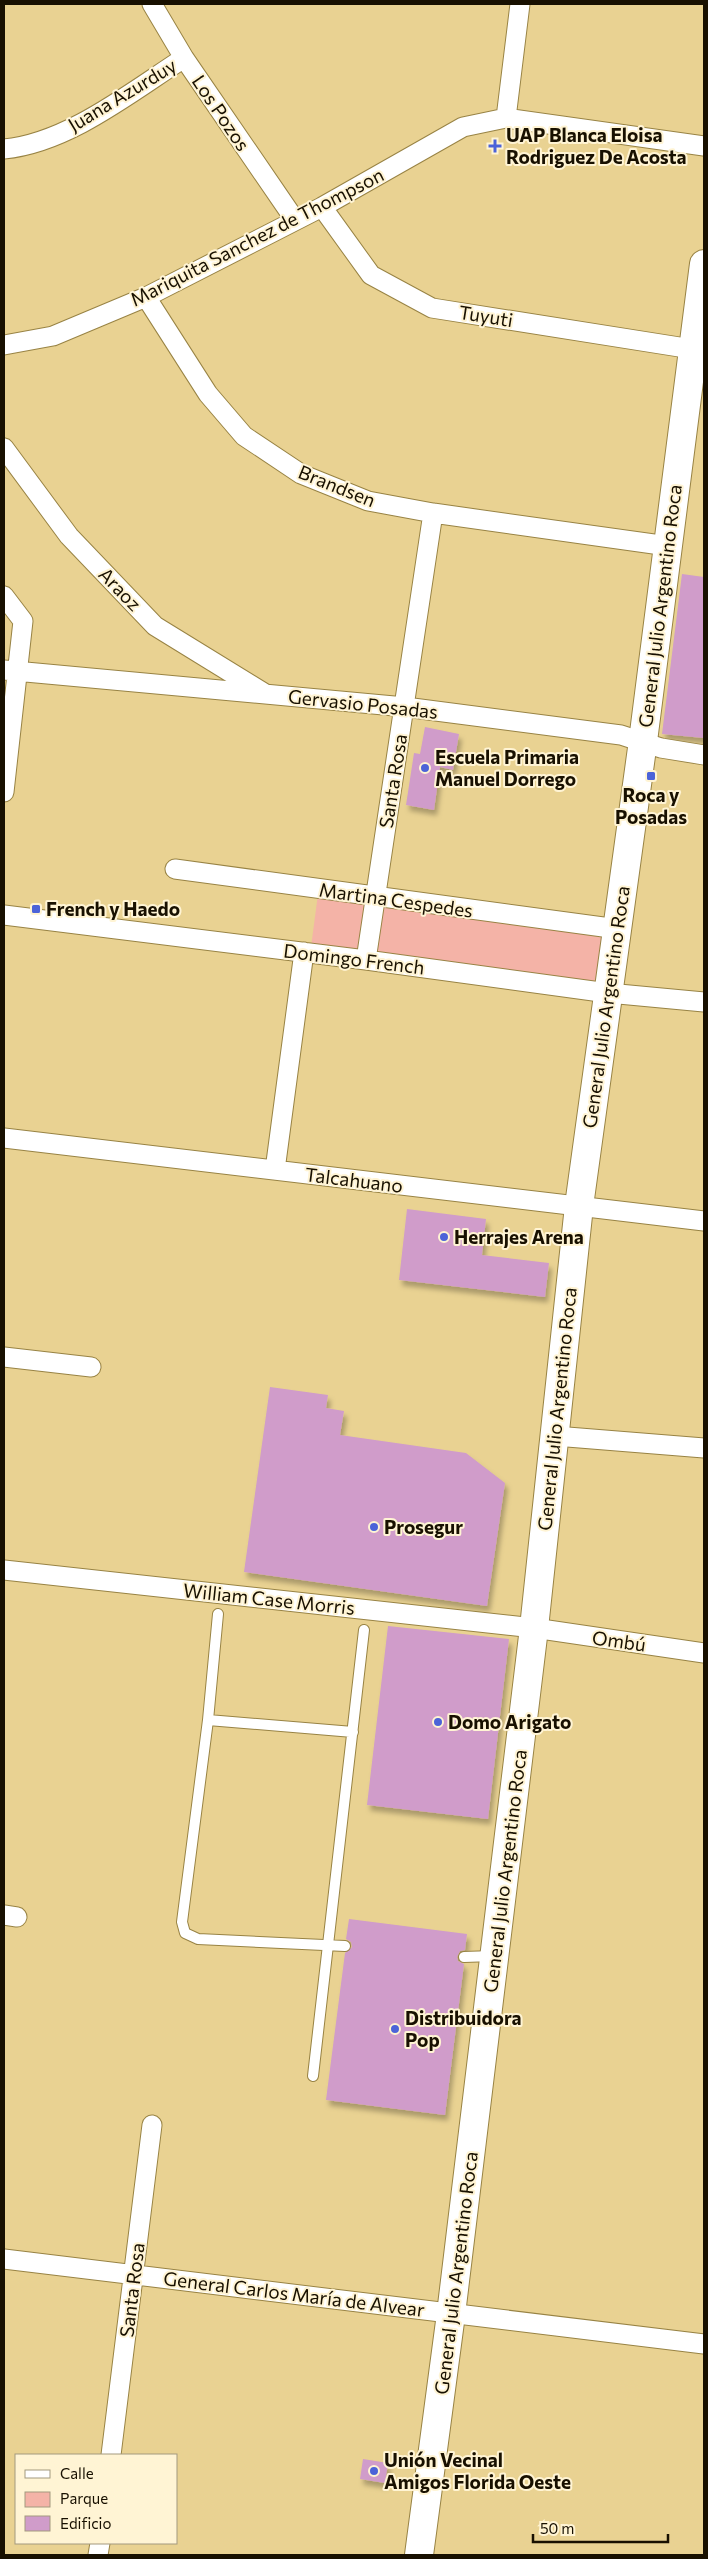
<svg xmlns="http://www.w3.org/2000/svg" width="708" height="2559" font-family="Commissioner,sans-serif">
	<defs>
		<filter id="shadow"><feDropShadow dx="3" dy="5.5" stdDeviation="2.5" flood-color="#0004"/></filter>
	</defs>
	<rect width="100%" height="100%" fill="#e9d292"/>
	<path fill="#f4b3a7" d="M318 894 369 904 363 949 357 953 311 947Z
		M386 904 600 930 602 938 597 978 593 982 377 955 373 950 379 907Z"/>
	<path fill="#d09cca" filter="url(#shadow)" d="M682 574 704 577V738L662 734Z
		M425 727 459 734 453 770 440 767 434 810 406 805 414 753 420 754Z
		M407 1209 486 1219 482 1255 549 1263 545 1297 399 1280Z
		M270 1387 328 1395 326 1408 344 1411 340 1435 466 1453 505 1483 487 1606 244 1572Z
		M388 1626 509 1639 488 1819 367 1805Z
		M349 1919 467 1934 465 1950 460 1951 457 1957 458 1961 464 1964 445 2115 326 2100 345 1953 352 1947 351 1942 346 1939Z
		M363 2459 388 2463 385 2483 360 2479Z"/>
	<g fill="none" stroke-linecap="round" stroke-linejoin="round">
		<g stroke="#988344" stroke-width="12">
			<path id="lane" d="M208 1720 218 1614
				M345 1946 198 1939 185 1933 182 1922 208 1720 353 1732
				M464 1957 493 1956
				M313 2076 364 1630"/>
		</g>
		<g stroke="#988344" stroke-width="21">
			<path id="street" d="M152 4 184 58 295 220
				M506 118 520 4
				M4 149C68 143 131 92 184 58
				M322 207 371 275 432 308 692 349
				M146 297 208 394 244 436 301 474 368 501 433 513 668 546
				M4 345 53 336 146 297 322 207 463 127 506 118 704 146
				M4 448 69 536 155 626 264 693
				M4 596 23 621 4 792
				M4 670 405 707 621 735 661 748 704 755
				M175 869 618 929
				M4 915 366 960 608 993 704 1002
				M366 960 433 513
				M4 1138 704 1221
				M275 1170 304 952
				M4 1357 91 1367
				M555 1436 704 1448
				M4 1570 534 1628 704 1653
				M4 1915 17 1917
				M4 2259 704 2344
				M111 2455 152 2125
				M98 2555 100 2543"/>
		</g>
		<g stroke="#988344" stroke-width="30">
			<path id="secondary" d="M419 2555 451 2314 534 1628 579 1206 643 741 704 264"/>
		</g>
		<use href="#lane" stroke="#fff" stroke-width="10"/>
		<use href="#street" stroke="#fff" stroke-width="19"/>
		<use href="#secondary" stroke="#fff" stroke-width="28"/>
	</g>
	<g fill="#4c63d8" stroke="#fff4d4" stroke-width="2">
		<path d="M492.5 138.5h5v5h5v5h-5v5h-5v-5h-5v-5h5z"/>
		<circle cx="425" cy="768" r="5"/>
		<rect x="646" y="771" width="10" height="10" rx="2.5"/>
		<rect x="31" y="904" width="10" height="10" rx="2.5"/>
		<circle cx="444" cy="1237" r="5"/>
		<circle cx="374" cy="1527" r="5"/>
		<circle cx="438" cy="1722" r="5"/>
		<circle cx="395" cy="2029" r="5"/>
		<circle cx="374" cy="2471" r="5"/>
	</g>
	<g text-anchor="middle" stroke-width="4" stroke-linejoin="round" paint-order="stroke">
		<g font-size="19" fill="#181000" stroke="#fff4d4">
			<text transform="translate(122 95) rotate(-31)" y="7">Juana Azurduy</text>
			<text transform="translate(221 113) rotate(56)" y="7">Los Pozos</text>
			<text transform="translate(257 237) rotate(-27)" y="7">Mariquita Sanchez de Thompson</text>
			<text transform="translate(486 316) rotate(9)" y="7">Tuyuti</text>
			<text transform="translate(337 486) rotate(22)" y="7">Brandsen</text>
			<text transform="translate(120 589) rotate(46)" y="7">Araoz</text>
			<text transform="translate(660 606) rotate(-83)" y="7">General Julio Argentino Roca</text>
			<text transform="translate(363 704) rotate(6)" y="7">Gervasio Posadas</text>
			<text transform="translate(393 781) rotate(-81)" y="7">Santa Rosa</text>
			<text transform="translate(396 900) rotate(8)" y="7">Martina Cespedes</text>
			<text transform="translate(354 959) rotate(7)" y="7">Domingo French</text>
			<text transform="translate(606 1007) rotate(-82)" y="7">General Julio Argentino Roca</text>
			<text transform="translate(354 1180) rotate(7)" y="7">Talcahuano</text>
			<text transform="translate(557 1409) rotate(-84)" y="7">General Julio Argentino Roca</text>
			<text transform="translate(269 1599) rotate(6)" y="7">William Case Morris</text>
			<text transform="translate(619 1641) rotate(8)" y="7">Ombú</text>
			<text transform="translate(505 1871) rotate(-83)" y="7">General Julio Argentino Roca</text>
			<text transform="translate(456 2273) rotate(-83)" y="7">General Julio Argentino Roca</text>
			<text transform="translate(132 2290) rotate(-83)" y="7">Santa Rosa</text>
			<text transform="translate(294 2294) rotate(7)" y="7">General Carlos María de Alvear</text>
		</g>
		<g font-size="19" font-weight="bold" fill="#181000" stroke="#fff4d4" text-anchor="start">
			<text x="506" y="142">UAP Blanca Eloisa<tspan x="506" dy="22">Rodriguez De Acosta</tspan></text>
			<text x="435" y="764">Escuela Primaria<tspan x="435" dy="22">Manuel Dorrego</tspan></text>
			<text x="651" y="802" text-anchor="middle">Roca y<tspan x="651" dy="22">Posadas</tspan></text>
			<text x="46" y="916">French y Haedo</text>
			<text x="454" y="1244">Herrajes Arena</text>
			<text x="384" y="1534">Prosegur</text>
			<text x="448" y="1729">Domo Arigato</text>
			<text x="405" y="2025">Distribuidora<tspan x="405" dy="22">Pop</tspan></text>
			<text x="384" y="2467">Unión Vecinal<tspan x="384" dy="22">Amigos Florida Oeste</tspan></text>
		</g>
	</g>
	<rect width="708" height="2559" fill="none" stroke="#181000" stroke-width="10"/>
	<rect x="15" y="2454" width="162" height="90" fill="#fff4d4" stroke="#a3997f"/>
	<rect x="25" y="2470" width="25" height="8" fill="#ffffff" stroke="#a3997f"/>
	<text x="60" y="2479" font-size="15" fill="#181000">Calle</text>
	<rect x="25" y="2492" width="25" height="15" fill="#f4b3a7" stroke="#a3997f"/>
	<text x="60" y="2504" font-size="15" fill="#181000">Parque</text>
	<rect x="25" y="2516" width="25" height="15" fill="#d09cca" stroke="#a3997f"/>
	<text x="60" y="2529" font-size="15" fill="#181000">Edificio</text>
	<path d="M533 2534v8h135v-8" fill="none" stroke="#181000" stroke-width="2.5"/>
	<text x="540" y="2534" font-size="15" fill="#181000" stroke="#fff4d4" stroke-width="4" paint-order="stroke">50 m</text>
</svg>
